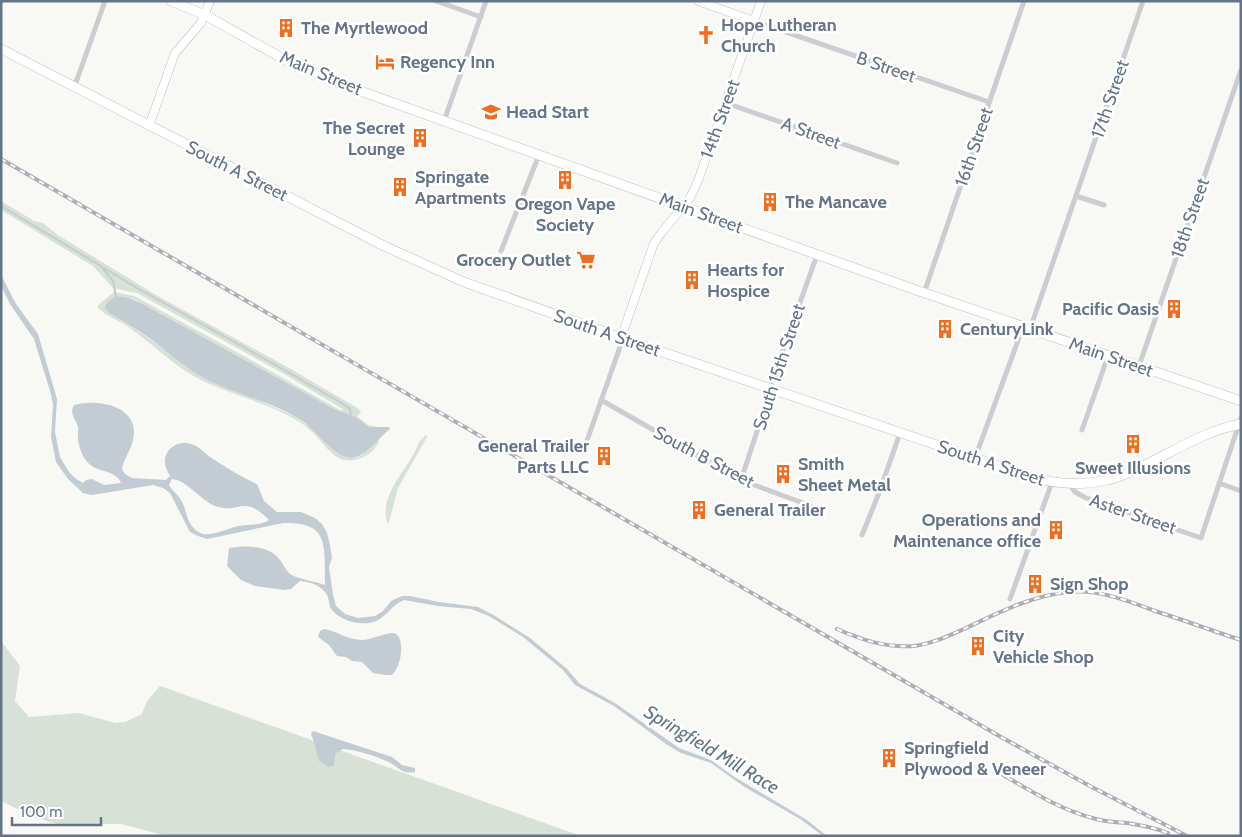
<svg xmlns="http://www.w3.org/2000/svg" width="1242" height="837" font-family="Cabin,sans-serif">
	<rect width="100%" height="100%" fill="#f8f8f5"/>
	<path fill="#d8e1d6" d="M1 201 34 221 43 223 58 235 156 295 289 368 359 409 361 413 357 416 368 425 377 427C366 430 361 419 351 415 346 413 341 412 336 410L134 299 115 296 105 306 109 313 143 334 200 375 294 416 312 428 333 449 347 458H356L362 455 370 448 379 437C380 451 358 463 345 460 331 458 322 440 311 431 305 425 297 420 289 416 261 401 229 394 201 380 173 366 152 343 127 326 117 320 107 316 98 308V305L114 292 134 296 244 356 331 405 340 410H344L286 375 137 293 113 288 93 266 1 210Z
		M426 435 427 437 398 488 389 522 387 523C379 491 410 469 419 442Z
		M1 641 20 666 15 701 29 717 79 713 115 723 125 722 142 714 147 701 160 686 578 835 167 836 121 824H57L32 816 1 801Z"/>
	<path fill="#c2ccd2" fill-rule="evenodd" d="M1 275 16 304 38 334 57 399 55 432 60 457 69 472 76 479 83 483 86 480 92 479 104 485 121 483C117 471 100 472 92 466 83 460 79 448 78 439 77 435 79 431 78 427 76 419 69 414 74 405 98 398 141 406 133 440 131 450 124 458 122 469L125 474 132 478 166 480 170 476C165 467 162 459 169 450 175 443 185 441 194 445 201 448 206 455 213 459 227 468 241 477 257 484L264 501 277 512H301L315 518 322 524 327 533 330 545 332 558 329 567 333 595 336 606 345 614 358 618 375 616 383 611 391 601 402 596H410L439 602 478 607 495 616 530 638 566 668 580 684 615 703 679 748 711 760 733 776 807 820 827 836H823L800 819 743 786 711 763 681 753 666 744 614 706 575 685 563 670 523 637 489 616 471 609 438 606 404 600C392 604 387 617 376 621 362 627 338 621 330 607 329 603 329 599 327 595 321 585 311 582 300 581L291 589 284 590 255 586 241 580 227 566 229 548C245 545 270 545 280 560 284 565 286 572 292 575 301 580 315 581 325 585 324 548 331 521 283 523L207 539 198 536 190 532 170 493 163 488 153 485 92 495 83 493 68 479 56 462 51 437 53 405 51 394 34 339 10 304 1 286ZM172 479C187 480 200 500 215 506 240 515 242 493 269 520 261 526 249 524 239 526 219 530 200 546 188 519 186 514 185 508 183 504 180 496 173 492 169 485Z
		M115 296 129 298 141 303 336 410 354 416 369 427H389L390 429C379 437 365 458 351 458 336 458 317 432 304 422 276 403 241 396 210 381 188 370 170 354 151 339 138 330 123 321 109 313L105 308 106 304Z
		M324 629C337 631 347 640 362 640 370 640 388 632 393 633 406 635 402 666 392 675H386L373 673 362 662 352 661 346 657 337 656 329 645 318 637 320 631Z
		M313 731 392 757 402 765 415 768V772C400 775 398 765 386 761 373 755 357 750 343 749L335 754 334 766 329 767 319 761 314 742 311 734Z"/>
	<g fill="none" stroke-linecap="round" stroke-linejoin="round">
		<path stroke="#c2ccd2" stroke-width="2" d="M1 206 101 266 113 281 116 297
			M104 268 137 288 288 372 343 404 350 409 351 416"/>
		<g stroke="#bcc0c5" stroke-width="9">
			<path id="secondary" d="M698 1 754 21
				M149 126 175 53 201 23 210 1
				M621 338 654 243 662 232 690 198 698 181 761 1"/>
		</g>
		<g stroke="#bbbec2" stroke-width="10">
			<path id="primary" d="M171 1 205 15 289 62 338 83 916 290 1241 401
				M1 49 384 246 464 282 627 340 1031 477C1056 484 1081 486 1107 480 1122 477 1135 470 1149 463 1179 448 1208 430 1241 424"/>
		</g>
		<path stroke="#cbcdd1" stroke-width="5" d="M436 1 481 17
			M754 21 989 102
			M74 88 105 1
			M726 103 897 163
			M444 121 486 1
			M1076 196 1104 205
			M501 251 539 155
			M924 293 1024 1
			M1030 329 1143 1
			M1139 366 1241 70
			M601 400 741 480 811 506
			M1082 430 1108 356
			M583 452 620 347 621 338
			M975 458 1023 327
			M741 480 768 398 769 389 817 255
			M1219 483 1241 491
			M1069 484 1075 492 1086 498 1201 538 1241 418
			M862 535 879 493 900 433
			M1010 599 1052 482"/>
		<use href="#secondary" stroke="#fff" stroke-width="8"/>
		<use href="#primary" stroke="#fff" stroke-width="9"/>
		<g stroke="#aaaeb5" stroke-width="4">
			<path id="rail" d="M1 159 1001 737 1088 785 1187 836
				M837 629C862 640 886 648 914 646 931 644 948 636 964 629 998 613 1032 595 1070 592 1100 589 1131 602 1158 612 1186 621 1213 631 1241 640
				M998 772C1029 790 1060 810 1096 819 1106 822 1116 822 1127 823 1141 825 1155 828 1168 833"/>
		</g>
		<use href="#rail" stroke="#fff" stroke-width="2" stroke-dasharray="5.5" stroke-linecap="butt"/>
	</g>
	<defs>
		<g id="building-bare" transform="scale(1.5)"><path d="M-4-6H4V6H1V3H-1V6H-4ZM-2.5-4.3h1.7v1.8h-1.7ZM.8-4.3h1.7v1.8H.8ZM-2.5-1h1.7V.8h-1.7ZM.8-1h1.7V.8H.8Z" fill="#ef6d1f" stroke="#fff" stroke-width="2.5" paint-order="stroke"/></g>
		<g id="church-bare" transform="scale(1.5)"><path d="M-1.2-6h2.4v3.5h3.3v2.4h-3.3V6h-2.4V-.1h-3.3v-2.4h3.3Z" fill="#ef6d1f" stroke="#fff" stroke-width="2.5" paint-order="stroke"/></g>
		<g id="hotel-bare" transform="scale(1.5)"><path d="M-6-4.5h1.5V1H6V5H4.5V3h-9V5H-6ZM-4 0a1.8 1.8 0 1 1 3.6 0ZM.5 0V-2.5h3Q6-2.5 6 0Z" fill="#ef6d1f" stroke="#fff" stroke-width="2.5" paint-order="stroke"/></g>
		<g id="school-bare" transform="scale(1.5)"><path d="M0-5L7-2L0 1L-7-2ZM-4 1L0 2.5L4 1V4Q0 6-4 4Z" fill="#ef6d1f" stroke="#fff" stroke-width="2.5" paint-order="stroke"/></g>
		<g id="supermarket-bare" transform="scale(1.5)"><path d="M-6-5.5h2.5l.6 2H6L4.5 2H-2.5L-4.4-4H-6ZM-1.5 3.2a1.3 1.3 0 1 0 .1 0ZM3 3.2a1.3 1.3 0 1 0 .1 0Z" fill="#ef6d1f" stroke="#fff" stroke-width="2.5" paint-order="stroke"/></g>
	</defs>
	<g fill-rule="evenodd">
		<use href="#building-bare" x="286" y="28"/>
		<use href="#church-bare" x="706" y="35"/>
		<use href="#hotel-bare" x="385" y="62"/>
		<use href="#school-bare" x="491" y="112"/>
		<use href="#building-bare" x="420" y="138"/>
		<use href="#building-bare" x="565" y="180"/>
		<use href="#building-bare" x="400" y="187"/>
		<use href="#building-bare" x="770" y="202"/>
		<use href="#supermarket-bare" x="586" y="260"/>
		<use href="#building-bare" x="692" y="280"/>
		<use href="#building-bare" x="1174" y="309"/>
		<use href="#building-bare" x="945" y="329"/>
		<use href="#building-bare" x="1133" y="444"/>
		<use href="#building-bare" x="604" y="456"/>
		<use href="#building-bare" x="783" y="474"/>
		<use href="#building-bare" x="699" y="510"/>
		<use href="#building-bare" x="1056" y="530"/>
		<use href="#building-bare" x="1035" y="584"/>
		<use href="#building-bare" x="978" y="646"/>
		<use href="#building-bare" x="889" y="758"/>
	</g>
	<g text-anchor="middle" stroke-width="5" stroke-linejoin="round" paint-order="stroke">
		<g font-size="18" font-weight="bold" fill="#657488" stroke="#fff" text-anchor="start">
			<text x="721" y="31">Hope Lutheran<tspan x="721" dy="21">Church</tspan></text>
			<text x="301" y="34">The Myrtlewood</text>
			<text x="400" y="68">Regency Inn</text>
			<text x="506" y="118">Head Start</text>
			<text x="405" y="134" text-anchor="end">The Secret<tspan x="405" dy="21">Lounge</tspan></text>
			<text x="415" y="183">Springate<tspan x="415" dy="21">Apartments</tspan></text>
			<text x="785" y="208">The Mancave</text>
			<text x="565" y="210" text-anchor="middle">Oregon Vape<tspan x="565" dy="21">Society</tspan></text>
			<text x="571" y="266" text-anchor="end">Grocery Outlet</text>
			<text x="707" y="276">Hearts for<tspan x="707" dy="21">Hospice</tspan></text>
			<text x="1159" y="315" text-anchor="end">Pacific Oasis</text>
			<text x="960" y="335">CenturyLink</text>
			<text x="589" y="452" text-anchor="end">General Trailer<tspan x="589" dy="21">Parts LLC</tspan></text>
			<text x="798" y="470">Smith<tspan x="798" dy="21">Sheet Metal</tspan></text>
			<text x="1133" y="474" text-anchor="middle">Sweet Illusions</text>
			<text x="714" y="516">General Trailer</text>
			<text x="1041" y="526" text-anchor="end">Operations and<tspan x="1041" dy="21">Maintenance office</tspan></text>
			<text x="1050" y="590">Sign Shop</text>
			<text x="993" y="642">City<tspan x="993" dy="21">Vehicle Shop</tspan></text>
			<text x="904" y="754">Springfield<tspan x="904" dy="21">Plywood &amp; Veneer</tspan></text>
		</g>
		<g font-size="18" fill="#657488" stroke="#fff">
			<text transform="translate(886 67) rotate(19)" y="6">B Street</text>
			<text transform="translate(321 73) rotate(23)" y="6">Main Street</text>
			<text transform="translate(1110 99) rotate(-71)" y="6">17th Street</text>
			<text transform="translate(720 119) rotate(-70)" y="6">14th Street</text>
			<text transform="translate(811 133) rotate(20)" y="6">A Street</text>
			<text transform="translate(974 147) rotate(-71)" y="6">16th Street</text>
			<text transform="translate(237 171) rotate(27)" y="6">South A Street</text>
			<text transform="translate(701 213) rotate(20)" y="6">Main Street</text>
			<text transform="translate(1190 218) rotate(-71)" y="6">18th Street</text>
			<text transform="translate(607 333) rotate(19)" y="6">South A Street</text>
			<text transform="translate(1111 357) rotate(19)" y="6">Main Street</text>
			<text transform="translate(779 367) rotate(-72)" y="6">South 15th Street</text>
			<text transform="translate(704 457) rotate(28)" y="6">South B Street</text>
			<text transform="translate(991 463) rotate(18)" y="6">South A Street</text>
			<text transform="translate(1133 514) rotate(19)" y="6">Aster Street</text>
		</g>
		<g font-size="19" font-style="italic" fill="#617684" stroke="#fff">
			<text transform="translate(712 749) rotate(31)" y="7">Springfield Mill Race</text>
		</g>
	</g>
	<rect width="1242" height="837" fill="none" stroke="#657488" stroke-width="5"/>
	<path d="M12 817v8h89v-8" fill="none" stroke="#657488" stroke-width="2.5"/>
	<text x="20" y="817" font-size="15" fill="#657488" stroke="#ffffff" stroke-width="4" paint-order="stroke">100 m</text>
</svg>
